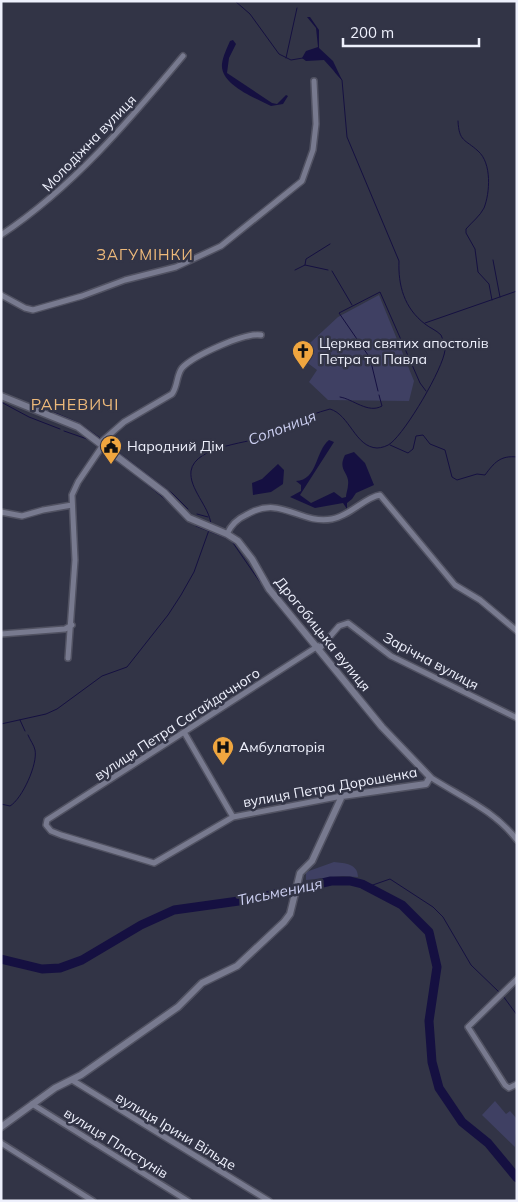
<svg xmlns="http://www.w3.org/2000/svg" width="518" height="1202" font-family="Mulish,sans-serif">
	<rect width="100%" height="100%" fill="#323446"/>
	<path fill="#3f4063" d="M379 295 414 381 409 401 328 400 309 382 317 370 297 355 338 317Z
		M334 862C345 863 358 864 358 877L343 876 306 880V872Z
		M495 1101 506 1114 510 1111 517 1119 515 1147 482 1115Z"/>
	<path fill="#151041" d="M307 17H310L319 30V48L333 61 342 80 324 60 306 61 302 58 306 51 318 47 316 28Z
		M233 40 236 44 229 58 227 73 272 103 277 104 286 95 288 96 283 104 271 106C256 98 220 85 222 64 223 56 227 48 230 41Z
		M329 440 334 442 300 495 311 503 334 492 342 498 346 497C346 493 348 489 348 485 350 472 337 471 345 455L354 452 365 463 374 485 356 493 352 499 347 503V509L343 503 315 508 290 497 301 491V485L296 481C318 480 315 451 329 440Z
		M278 464 284 470 283 484 271 492 253 495 252 483 262 479Z"/>
	<g fill="none" stroke-linecap="round" stroke-linejoin="round">
		<path stroke="#151041" stroke-width="1" d="M235 1 250 14 279 54 291 60 303 58
			M286 58 297 8
			M458 121C459 142 465 139 478 151 492 163 490 193 484 208 480 216 472 222 466 229V233L475 249 478 272 489 284 492 300
			M493 260 500 297
			M305 265 306 259 330 244
			M295 270 305 265 328 270
			M332 271 352 305
			M425 323 517 291
			M378 391 370 358 339 313 380 292 420 383 426 391
			M1 392 10 396
			M340 397C353 399 368 414 382 406L379 395
			M1 402 29 417 60 429
			M41 409 46 410
			M53 412 79 423 100 438
			M64 431 90 440
			M106 443 173 494 188 509
			M390 445 408 453 413 449 416 436 423 435 430 444 445 450 452 477 457 480 477 474 485 475C494 463 500 455 517 457
			M120 463 139 478
			M143 481 171 504
			M197 514 208 517
			M211 524C209 506 189 489 191 471 195 445 252 443 271 435 278 432 284 426 291 423 303 418 318 412 330 409 350 415 355 447 377 448 381 448 388 446 391 443 406 431 443 369 445 350 445 344 443 340 441 335 436 330 430 328 425 324 404 308 398 285 399 261L347 137 342 80 335 72
			M196 526 231 540 260 582
			M20 720 25 731
			M1 724 46 714 57 709 102 676 127 667 168 615 181 595 194 572 209 530
			M1 804 10 806C22 799 38 764 35 750 34 745 30 740 28 735
			M367 887 390 879 433 907 443 917 471 965 499 992
			M503 996 517 1015"/>
		<path stroke="#151041" stroke-width="9" d="M1 959 42 969 60 968 82 960 141 925 174 910 253 899 331 881H350L362 884 402 905 429 932 437 967 429 1021 432 1062 439 1088 462 1122 488 1143 517 1178"/>
		<g stroke="#515262" stroke-width="8">
			<path id="minor" d="M1 235C73 187 128 122 183 56
				M1 295 25 308 33 310 82 296 125 280 176 267 221 246 302 181 313 150 316 124 314 81
				M100 443 124 422 172 394C178 386 176 376 182 368 193 356 245 332 261 335
				M1 512 22 516 43 510 72 505
				M227 534C231 525 237 519 246 515 281 494 299 525 332 519 350 516 365 497 380 495L455 585 480 600 517 631
				M1 634 65 629 72 625
				M318 646 47 820 46 825 51 831 61 835 154 863 233 817 342 796
				M320 648 339 626 348 623 391 656 517 718
				M68 658 75 560 72 495 78 482 103 445
				M184 732 233 817
				M430 777C461 797 494 810 517 840
				M517 979 468 1027 505 1085 509 1088 517 1084
				M72 1080 269 1201
				M32 1104 188 1201
				M1 1143 93 1201"/>
		</g>
		<g stroke="#515262" stroke-width="9">
			<path id="tertiary" d="M1 396 78 427 165 493 189 518 227 534 238 541 252 559 269 589 382 727 430 777 426 784 342 796 312 861 300 873 290 914 284 922 237 966 202 983 178 1007 81 1075 55 1088 1 1127"/>
		</g>
		<use href="#minor" stroke="#787a8f" stroke-width="5"/>
		<use href="#tertiary" stroke="#787a8f" stroke-width="6"/>
	</g>
	<defs>
		<g id="church-pin" transform="scale(1.125)"><path d="M0 17L-7.5 6A9.5 9.5 0 1 1 7.5 6Z" fill="#f0a63f" stroke="#323446"/><path d="M-1.2-6h2.4v3.5h3.3v2.4h-3.3V6h-2.4V-.1h-3.3v-2.4h3.3Z" fill="#111"/></g>
		<g id="civic-pin" transform="scale(1.125)"><path d="M0 17L-7.5 6A9.5 9.5 0 1 1 7.5 6Z" fill="#f0a63f" stroke="#323446"/><path d="M-.6-6.5H3V-4.5H.6V-3L4-1V1h2V6H-6V1h2V-1L-.6-3ZM-1.2 2.5V6h2.4V2.5Z" fill="#111"/></g>
		<g id="hospital-pin" transform="scale(1.125)"><path d="M0 17L-7.5 6A9.5 9.5 0 1 1 7.5 6Z" fill="#f0a63f" stroke="#323446"/><path d="M-5-5h3v3.5h4V-5h3V5h-3V1.5h-4V5h-3Z" fill="#111"/></g>
	</defs>
	<g fill-rule="evenodd">
		<use href="#church-pin" x="303" y="351"/>
		<use href="#civic-pin" x="111" y="446"/>
		<use href="#hospital-pin" x="223" y="747"/>
	</g>
	<g text-anchor="middle" stroke-width="5" stroke-linejoin="round" paint-order="stroke">
		<g font-size="14" fill="#eef0fc" stroke="#323446">
			<text transform="translate(89 143) rotate(-46)" y="5">Молодіжна вулиця</text>
			<text transform="translate(323 634) rotate(51)" y="5">Дрогобицька вулиця</text>
			<text transform="translate(431 661) rotate(28)" y="5">Зарічна вулиця</text>
			<text transform="translate(177 724) rotate(-33)" y="5">вулиця Петра Сагайдачного</text>
			<text transform="translate(330 787) rotate(-10)" y="5">вулиця Петра Дорошенка</text>
			<text transform="translate(176 1131) rotate(31)" y="5">вулиця Ірини Вільде</text>
			<text transform="translate(116 1143) rotate(32)" y="5">вулиця Пластунів</text>
		</g>
		<g font-size="14" fill="#eef0fc" stroke="#323446" text-anchor="start">
			<text x="319" y="348">Церква святих апостолів<tspan x="319" dy="16">Петра та Павла</tspan></text>
			<text x="127" y="451">Народний Дім</text>
			<text x="239" y="752">Амбулаторія</text>
		</g>
		<g font-size="15" letter-spacing="1" fill="#edb97a" stroke="#323446">
			<text x="145" y="260">ЗАГУМІНКИ</text>
		</g>
		<g font-size="15" font-style="italic" fill="#cbcef0" stroke="#323446">
			<text transform="translate(282 428) rotate(-21)" y="5">Солониця</text>
			<text transform="translate(280 892) rotate(-12)" y="5">Тисьмениця</text>
		</g>
		<g font-size="16" letter-spacing="1" fill="#edb97a" stroke="#323446">
			<text x="75" y="410">РАНЕВИЧІ</text>
		</g>
	</g>
	<rect width="518" height="1202" fill="none" stroke="#eef0fc" stroke-width="5"/>
	<path d="M343 38v8h136v-8" fill="none" stroke="#eef0fc" stroke-width="2.5"/>
	<text x="350" y="38" font-size="15" fill="#eef0fc" stroke="#323446" stroke-width="4" paint-order="stroke">200 m</text>
</svg>
